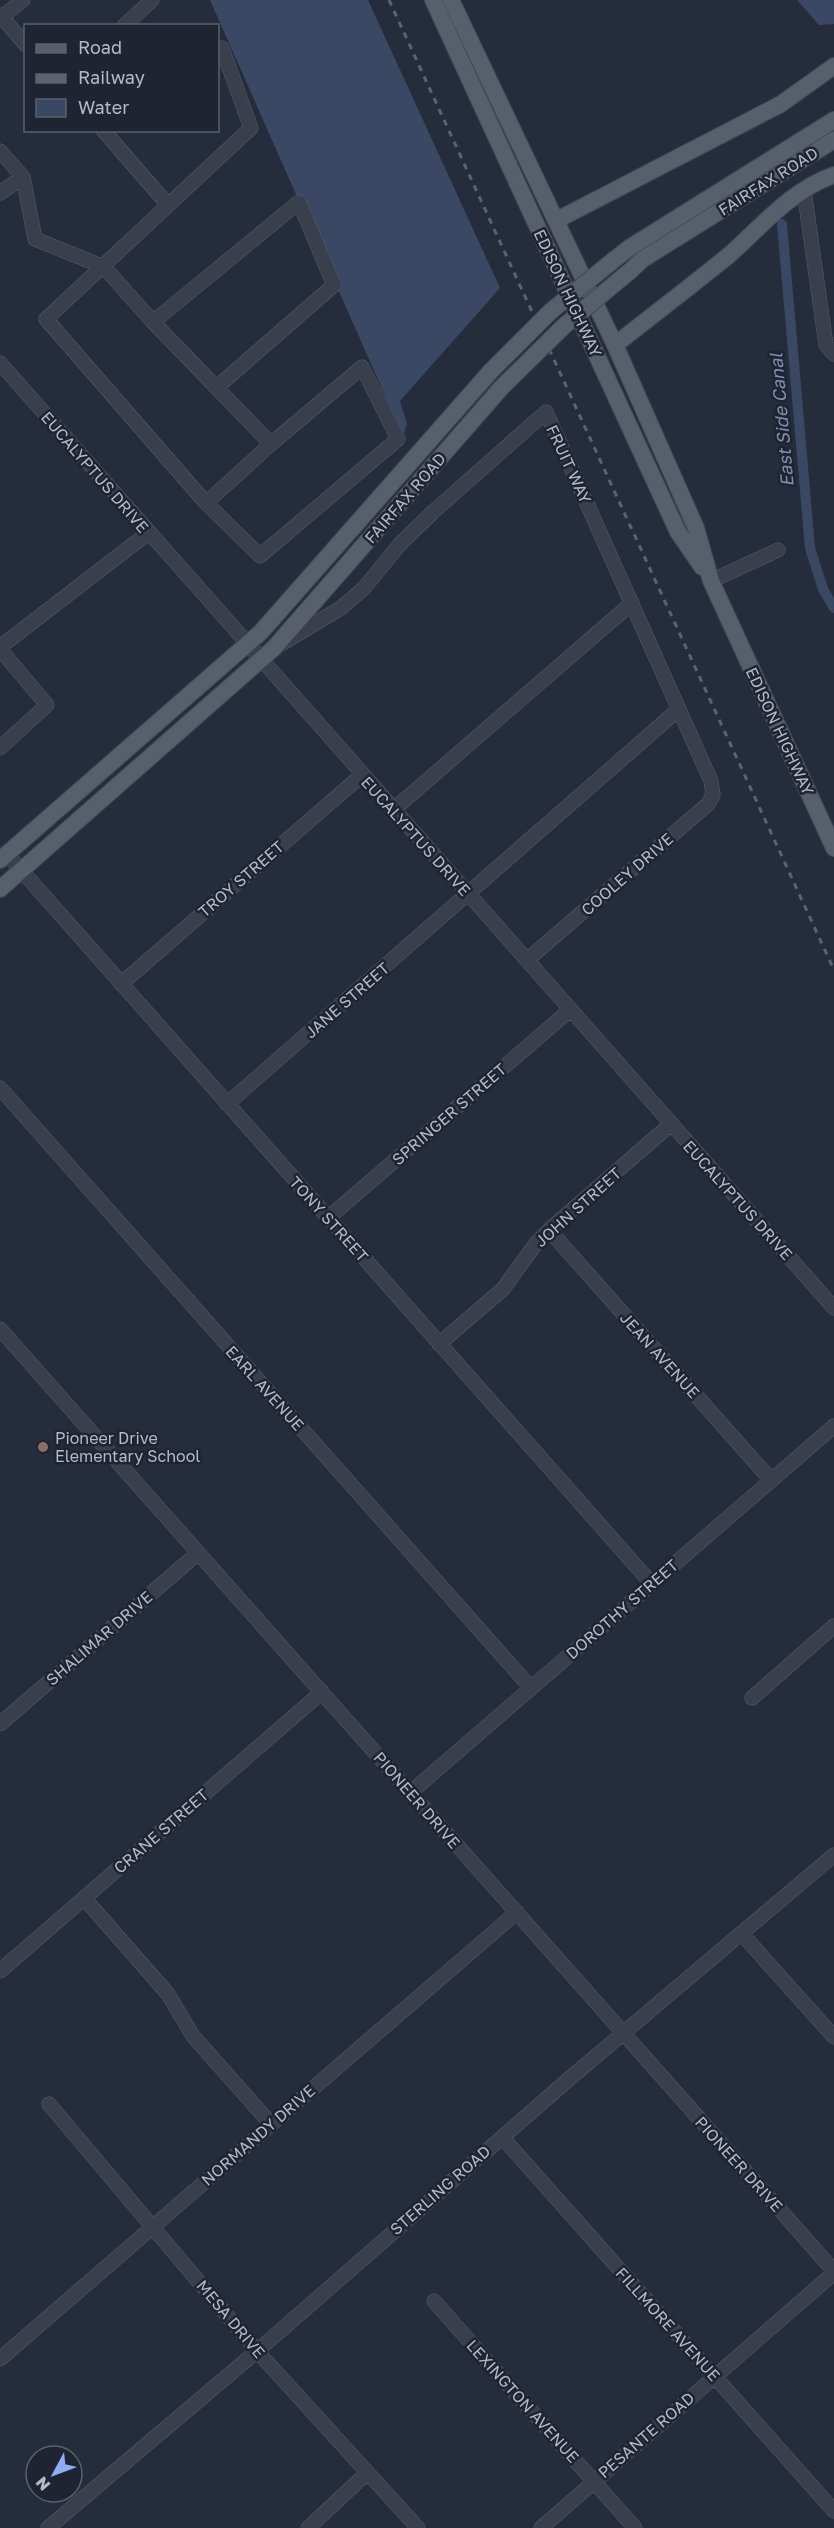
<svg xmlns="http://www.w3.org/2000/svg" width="834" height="2528" font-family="'Golos Text',sans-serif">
	<rect width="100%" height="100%" fill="#252d3c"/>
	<path fill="#3a4863" d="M210 0H368L500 288 400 401 407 424 403 436Z
		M797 0H834V24L819 25Z"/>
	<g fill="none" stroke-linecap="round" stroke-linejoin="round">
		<path stroke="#3a4863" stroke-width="10" d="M782 224 810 548 823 589 834 608"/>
		<g stroke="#575d6a" stroke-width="15">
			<path id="minor" d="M0 15 26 45
				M2 17 23 0
				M124 26 152 0
				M103 130 168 205
				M0 151 23 177 35 239 104 267 153 322 271 444
				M804 190 826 345 834 354
				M0 193 23 177
				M153 322 299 202 334 285 217 387
				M0 363 834 1308
				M206 503 271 444 362 367 398 439 260 556 206 503 46 319 251 128 222 48 218 51
				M711 581 778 550
				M281 644 341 608 364 588 400 544 433 512 546 412 711 781 713 795 708 804 527 960
				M0 647 148 533
				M0 649 47 705 0 748
				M393 810 632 603
				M7 854 652 1584
				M121 984 362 775
				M0 1088 531 1688
				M227 1104 679 709
				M328 1218 570 1010
				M549 1230 771 1480
				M0 1329 834 2271
				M439 1344 503 1289 537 1242 549 1230 671 1124
				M752 1698 834 1626
				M0 1724 198 1553
				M411 1792 834 1426
				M84 1898 168 1994 193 2036 271 2124
				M742 1934 834 2037
				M0 1971 322 1692
				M49 2104 257 2351 418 2528
				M502 2137 834 2511
				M434 2301 635 2528
				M0 2359 517 1912
				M48 2528 257 2351 569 2079 834 1855
				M308 2528 367 2473
				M541 2528 834 2273"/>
		</g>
		<g stroke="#424855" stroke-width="18">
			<path id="major" d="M433 0 678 532 702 567
				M451 0 615 345 696 528 711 581 834 848
				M557 220 781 104 834 66
				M615 259 629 248 834 120
				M630 271 643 259 834 140
				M615 345C653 315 691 286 728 256 761 227 791 190 834 175
				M0 860 261 632 490 372
				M0 889 274 648 501 388"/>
		</g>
		<use href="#minor" stroke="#393f4c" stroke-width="14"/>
		<use href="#major" stroke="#575e6c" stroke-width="16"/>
		<path stroke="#5b6373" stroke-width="3" stroke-dasharray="6 6" stroke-linecap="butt" d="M389 0 834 970"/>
		<g stroke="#424855" stroke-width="18" stroke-linecap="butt">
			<path id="major-bridge" d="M490 372 551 311 615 259
				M501 388 564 326 630 271"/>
		</g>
		<use href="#major-bridge" stroke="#575e6c" stroke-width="16"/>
	</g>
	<circle fill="#8d6e63" stroke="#1e2431" stroke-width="2" cx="43" cy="1447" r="6"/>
	<g text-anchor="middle" stroke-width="5" stroke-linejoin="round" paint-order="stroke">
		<g font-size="16" fill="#b5bac8" stroke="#1e2431">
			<text transform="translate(768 181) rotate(-32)" y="6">FAIRFAX ROAD</text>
			<text transform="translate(568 293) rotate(65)" y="6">EDISON HIGHWAY</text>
			<text transform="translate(569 464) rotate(65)" y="6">FRUIT WAY</text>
			<text transform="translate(95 472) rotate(49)" y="6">EUCALYPTUS DRIVE</text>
			<text transform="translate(405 498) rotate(-49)" y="6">FAIRFAX ROAD</text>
			<text transform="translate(780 731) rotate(65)" y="6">EDISON HIGHWAY</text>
			<text transform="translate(416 836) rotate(48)" y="6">EUCALYPTUS DRIVE</text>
			<text transform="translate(627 874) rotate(-41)" y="6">COOLEY DRIVE</text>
			<text transform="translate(241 879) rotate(-41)" y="6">TROY STREET</text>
			<text transform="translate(347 1000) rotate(-41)" y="6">JANE STREET</text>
			<text transform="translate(449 1114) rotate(-41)" y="6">SPRINGER STREET</text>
			<text transform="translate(738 1200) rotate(48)" y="6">EUCALYPTUS DRIVE</text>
			<text transform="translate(578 1207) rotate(-42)" y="6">JOHN STREET</text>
			<text transform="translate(329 1219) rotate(48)" y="6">TONY STREET</text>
			<text transform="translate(660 1355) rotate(48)" y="6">JEAN AVENUE</text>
			<text transform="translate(265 1388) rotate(48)" y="6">EARL AVENUE</text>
			<text transform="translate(622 1609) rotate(-41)" y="6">DOROTHY STREET</text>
			<text transform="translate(99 1638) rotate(-41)" y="6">SHALIMAR DRIVE</text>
			<text transform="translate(417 1800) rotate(49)" y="6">PIONEER DRIVE</text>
			<text transform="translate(161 1831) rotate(-41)" y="6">CRANE STREET</text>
			<text transform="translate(258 2135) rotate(-41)" y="6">NORMANDY DRIVE</text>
			<text transform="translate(739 2164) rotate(48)" y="6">PIONEER DRIVE</text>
			<text transform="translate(440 2190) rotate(-41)" y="6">STERLING ROAD</text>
			<text transform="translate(231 2319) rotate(50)" y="6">MESA DRIVE</text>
			<text transform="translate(668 2324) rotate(48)" y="6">FILLMORE AVENUE</text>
			<text transform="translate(523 2401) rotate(48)" y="6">LEXINGTON AVENUE</text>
			<text transform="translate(646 2435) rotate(-41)" y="6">PESANTE ROAD</text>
		</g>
		<g font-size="16" fill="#b5bac8" stroke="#1e2431" text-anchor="start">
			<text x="55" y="1444">Pioneer Drive<tspan x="55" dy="18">Elementary School</tspan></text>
		</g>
		<g font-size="18" font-style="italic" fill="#7d8eae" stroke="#1e2431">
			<text transform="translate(782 420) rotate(-95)" y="6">East Side Canal</text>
		</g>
	</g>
	<rect x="24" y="24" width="195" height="108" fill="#1e2431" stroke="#5a606d" stroke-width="1.5"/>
	<rect x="36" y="44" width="30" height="9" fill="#575e6c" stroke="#5a606d" stroke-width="1.5"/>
	<text x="78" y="54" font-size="18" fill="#b5bac8">Road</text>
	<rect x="36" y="74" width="30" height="9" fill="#5b6373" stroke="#5a606d" stroke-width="1.5"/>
	<text x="78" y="84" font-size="18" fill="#b5bac8">Railway</text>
	<rect x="36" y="99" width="30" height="18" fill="#3a4863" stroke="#5a606d" stroke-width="1.5"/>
	<text x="78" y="114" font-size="18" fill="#b5bac8">Water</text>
	<g transform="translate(54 2474) rotate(229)"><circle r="28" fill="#1e2431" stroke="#5a606d" stroke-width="1.5"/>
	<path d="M0-4.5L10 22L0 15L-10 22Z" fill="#8fadf2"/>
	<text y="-9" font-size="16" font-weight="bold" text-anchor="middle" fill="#b5bac8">N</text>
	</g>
</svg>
